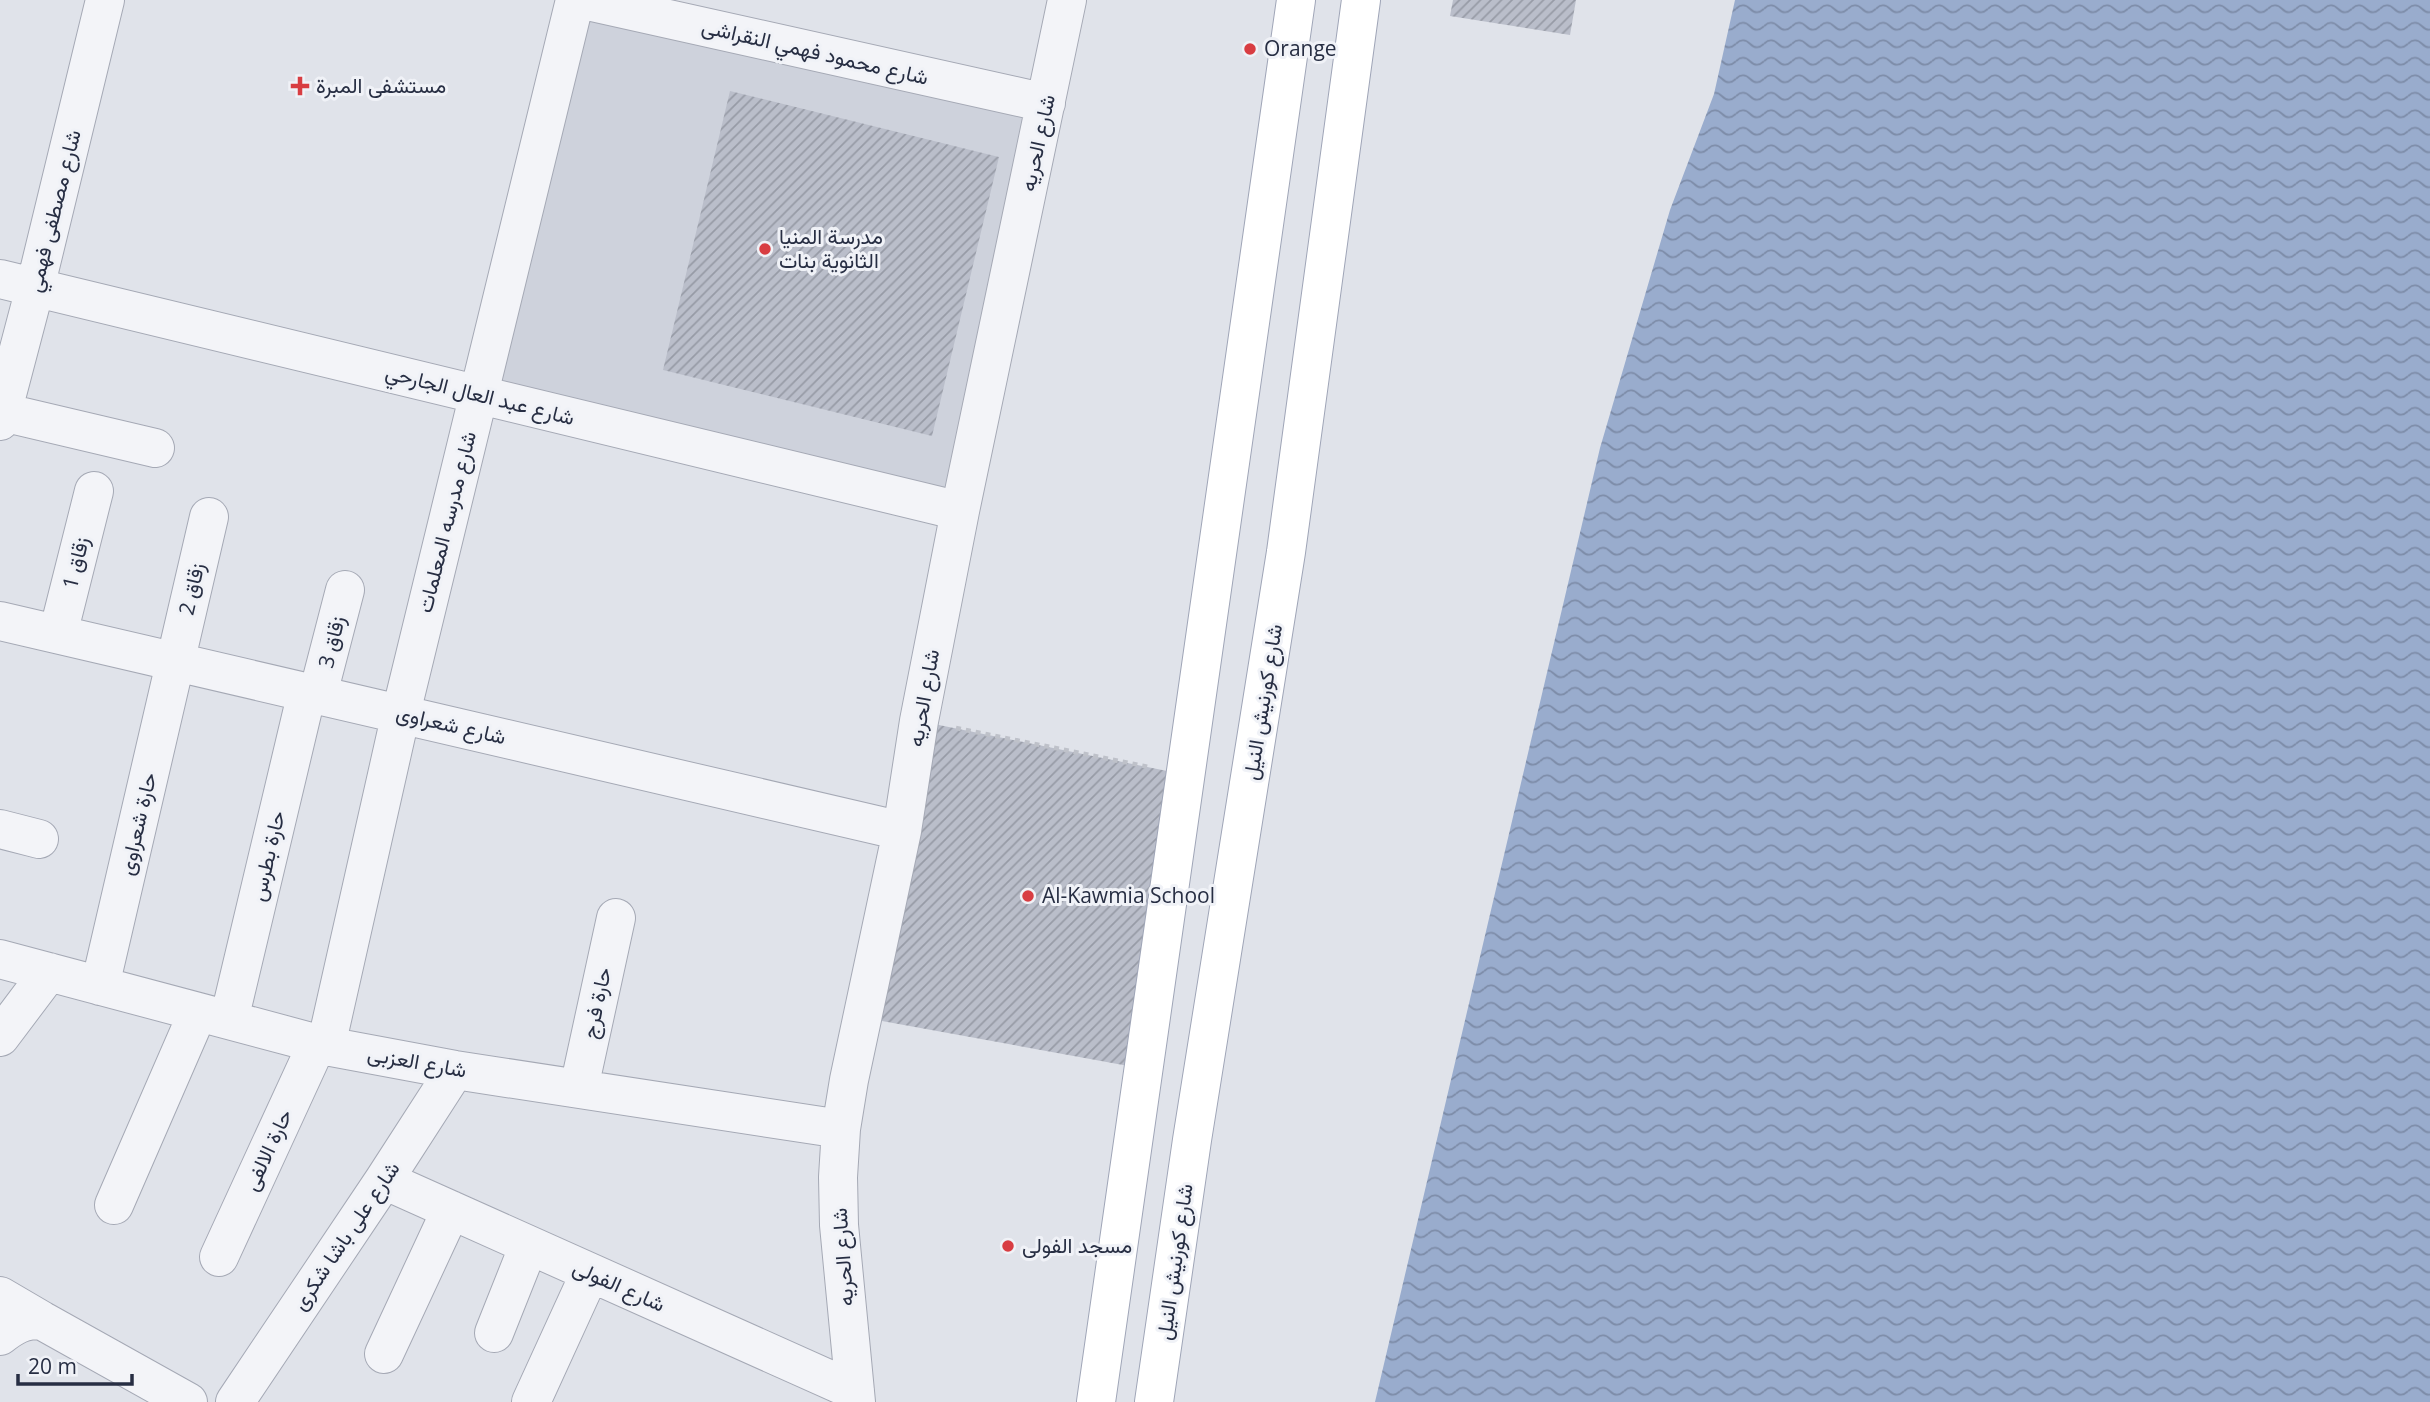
<svg xmlns="http://www.w3.org/2000/svg" width="2430" height="1402" font-family="'Open Sans',Vazirmatn,sans-serif">
	<defs>
		<pattern id="water-waves" width="16" height="10" patternUnits="userSpaceOnUse" patternTransform="scale(1.75)"><rect width="16" height="10" fill="#99accd"/><path d="M0 5q4-4 8 0t8 0" fill="none" stroke="#7d8ca8"/></pattern>
		<pattern id="building-hatch" width="6" height="6" patternUnits="userSpaceOnUse" patternTransform="scale(1.75)"><rect width="6" height="6" fill="#babeca"/><path d="M-1 1l2-2M0 6l6-6M5 7l2-2" fill="none" stroke="#979ba6"/></pattern>
	</defs>
	<rect width="100%" height="100%" fill="#e0e3ea"/>
	<path fill="#ced2dc" d="M578 2 1043 106 957 508 482 392Z"/>
	<path fill="url(#water-waves)" d="M1735 0H2430V1402H1375L1600 448 1670 210 1714 94Z"/>
	<path fill="url(#building-hatch)" d="M1453 0H1576L1570 35 1450 16Z
		M730 91 999 157 932 436 663 370Z
		M934 724 1177 773 1134 1067 871 1019Z"/>
	<g fill="none" stroke-linecap="round" stroke-linejoin="round">
		<g stroke="#a5a9b5" stroke-width="40">
			<path id="minor" d="M583 0 1046 103
				M0 279 960 511
				M2 412 155 448
				M0 421 35 288 105 0
				M0 621 902 831
				M58 634 94 491
				M318 694 345 590
				M0 829 39 839
				M0 959 326 1046 455 1070 841 1129
				M100 986 209 517
				M229 1020 307 692
				M0 1037 49 972
				M326 1046 401 713 575 0
				M579 1088 616 918
				M384 1180 855 1391
				M114 1205 198 1012
				M219 1257 317 1044
				M0 1296 41 1320
				M494 1333 529 1245
				M0 1336C14 1325 23 1320 41 1320L188 1402
				M384 1354 451 1210
				M235 1402 384 1180 455 1070
				M531 1402 590 1273
				M856 1402 839 1225 838 1177 841 1129 849 1080 902 831 919 721 960 511 1067 0"/>
		</g>
		<g stroke="#9fa5b7" stroke-width="40">
			<path id="major" d="M1096 1402 1296 0
				M1154 1402 1192 1140 1286 552 1361 0"/>
		</g>
		<path stroke="#bec1c9" stroke-width="4.5" stroke-dasharray="5 5" stroke-linecap="butt" d="M956 728 1149 767"/>
		<use href="#minor" stroke="#f3f4f8" stroke-width="38"/>
		<use href="#major" stroke="#fff" stroke-width="38"/>
	</g>
	<g fill="#d83d42" stroke="#f0f2f7" stroke-width="2.5">
		<circle cx="1250" cy="49" r="7"/>
		<path d="M296.5 75.5h7v7h7v7h-7v7h-7v-7h-7v-7h7z"/>
		<circle cx="765" cy="249" r="7"/>
		<circle cx="1028" cy="896" r="7"/>
		<circle cx="1008" cy="1246" r="7"/>
	</g>
	<g text-anchor="middle" stroke-width="6" stroke-linejoin="round" paint-order="stroke">
		<g font-size="21" fill="#272e43" stroke="#f0f2f7" text-anchor="start">
			<text x="1264" y="56">Orange</text>
			<text x="316" y="93">مستشفى المبرة</text>
			<text x="779" y="244">مدرسة المنيا<tspan x="779" dy="24">الثانوية بنات</tspan></text>
			<text x="1042" y="903">Al-Kawmia School</text>
			<text x="1022" y="1253">مسجد الفولى</text>
		</g>
		<g font-size="21" fill="#272e43" stroke="#f0f2f7">
			<text transform="translate(815 52) rotate(13)" y="7">شارع محمود فهمي النقراشى</text>
			<text transform="translate(1038 143) rotate(-78)" y="7">شارع الحريه</text>
			<text transform="translate(54 211) rotate(-76)" y="7">شارع مصطفى فهمي</text>
			<text transform="translate(480 395) rotate(14)" y="7">شارع عبد العال الجارحي</text>
			<text transform="translate(447 522) rotate(-76)" y="7">شارع مدرسه المعلمات</text>
			<text transform="translate(76 563) rotate(-76)" y="7">زقاق 1</text>
			<text transform="translate(192 589) rotate(-77)" y="7">زقاق 2</text>
			<text transform="translate(332 642) rotate(-76)" y="7">زقاق 3</text>
			<text transform="translate(924 698) rotate(-80)" y="7">شارع الحريه</text>
			<text transform="translate(1263 702) rotate(-81)" y="7">شارع كورنيش النيل</text>
			<text transform="translate(451 725) rotate(13)" y="7">شارع شعراوى</text>
			<text transform="translate(138 824) rotate(-77)" y="7">حارة شعراوى</text>
			<text transform="translate(268 856) rotate(-77)" y="7">حارة بطرس</text>
			<text transform="translate(597 1003) rotate(-78)" y="7">حارة فرج</text>
			<text transform="translate(417 1062) rotate(10)" y="7">شارع العزبى</text>
			<text transform="translate(268 1150) rotate(-65)" y="7">حارة الالفى</text>
			<text transform="translate(346 1236) rotate(-56)" y="7">شارع على باشا شكرى</text>
			<text transform="translate(843 1257) rotate(-94)" y="7">شارع الحريه</text>
			<text transform="translate(1175 1262) rotate(-82)" y="7">شارع كورنيش النيل</text>
			<text transform="translate(619 1286) rotate(24)" y="7">شارع الفولى</text>
		</g>
	</g>
	<path d="M18 1374v10h114v-10" fill="none" stroke="#272e43" stroke-width="3.5"/>
	<text x="28" y="1374" font-size="21" fill="#272e43" stroke="#f0f2f7" stroke-width="5" paint-order="stroke">20 m</text>
</svg>
